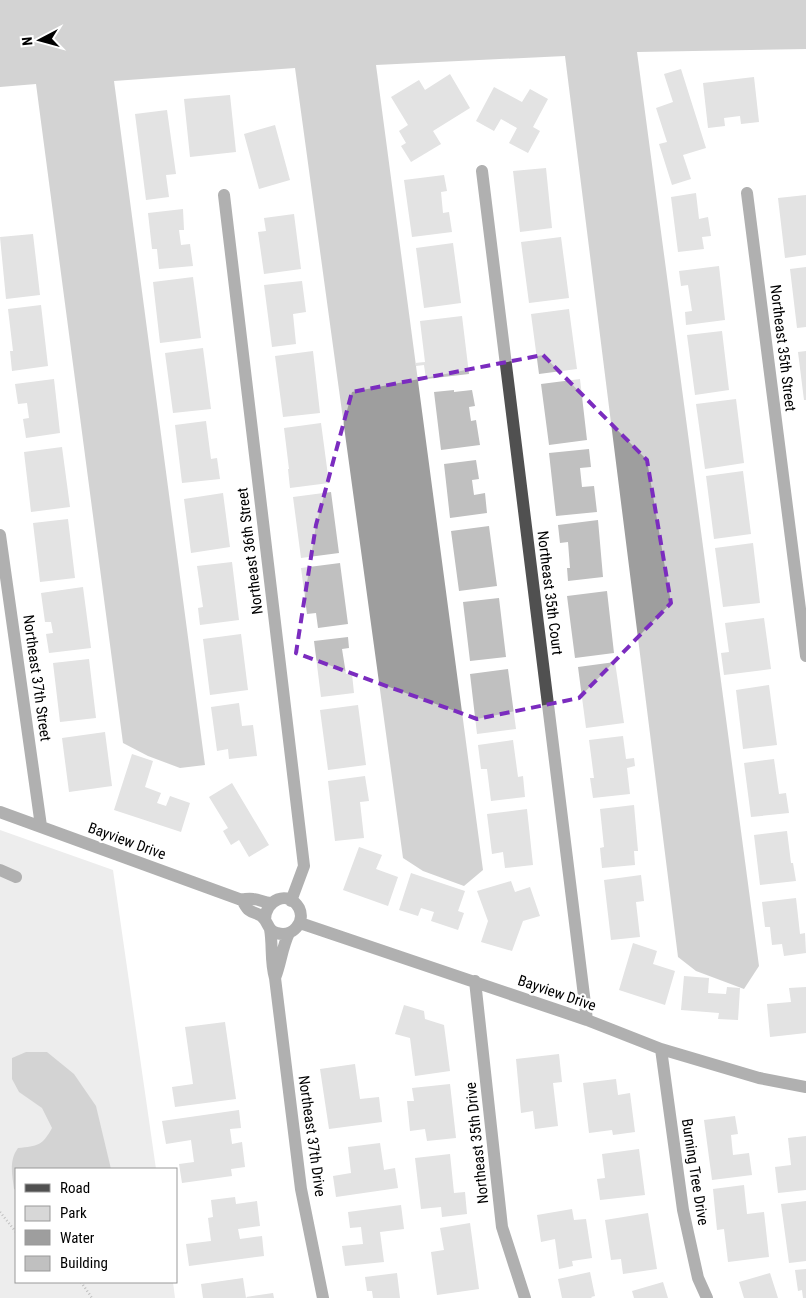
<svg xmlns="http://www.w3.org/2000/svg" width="806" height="1298" font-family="'Roboto Condensed',sans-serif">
	<rect width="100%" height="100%" fill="#fff"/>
	<path fill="#d7d7d7" d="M0 830 113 870 156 1169H16V1282H173L175 1298H0Z"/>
	<path fill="#9e9e9e" d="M0 0H806V49L637 52 759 966 744 989 696 971 678 957 565 56 376 65 483 870 464 886 423 871 403 858 295 68 114 81 205 765 180 768 148 756 123 743 36 84 0 87Z
		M26 1052H47L74 1074 96 1106 111 1169H16V1190L14 1189C12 1174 9 1160 18 1148 38 1146 42 1146 52 1128L42 1108 19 1092 12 1079V1058Z"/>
	<path fill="#c0c0c0" d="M681 69 706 148 683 155 691 179 672 185 659 144 667 142 656 108 673 102 664 74Z
		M450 74 470 108 433 131 441 144 411 162 401 146 406 143 399 131 408 125 391 97 419 80 425 90Z
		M754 77 759 122 741 124 740 116 724 118 725 126 708 128 703 83Z
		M494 87 522 102 530 89 548 99 533 127 540 131 528 153 509 143 517 128 501 119 494 131 476 121Z
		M230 95 236 152 190 157 184 99Z
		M167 110 176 174 166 175 169 197 146 200 135 114Z
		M275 125 290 180 259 189 244 134Z
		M546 168 552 228 520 232 513 171Z
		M444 175 447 191 441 192 443 213 449 212 452 232 412 237 404 180Z
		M696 193 699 219 708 217 711 236 702 237 704 249 678 252 671 197Z
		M806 195V255L785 258 778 198Z
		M183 209 184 230H179L181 245 190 244 193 266 159 269 157 249H152L148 213Z
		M294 214 301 269 264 274 258 232 266 231 264 218Z
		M33 234 40 295 6 299 0 237Z
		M561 237 569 298 529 303 521 242Z
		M453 243 461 303 424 308 416 248Z
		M719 266 725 320 686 325 685 312 692 311 688 285 681 286 679 271Z
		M806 267V327L797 328 790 269Z
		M193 277 201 338 160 343 153 282Z
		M302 281 306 312 293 314 296 344 272 347 264 285Z
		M41 305 48 366 12 371 10 351H13L8 309Z
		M569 309 577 369 539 374 531 314Z
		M462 316 469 374 426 379 424 365 416 366 415 363 425 362 420 321Z
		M722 331 729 390 695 395 687 335Z
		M203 348 211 409 173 413 165 353Z
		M313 351 320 413 283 417 275 356Z
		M806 351V400H804L798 352Z
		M54 379 60 433 26 438 23 419 29 418 27 403 18 404 15 384Z
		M580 379 587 440 549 445 541 384Z
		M454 390V392L472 390 475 406 469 407 471 421 476 420 480 445 441 450 434 392Z
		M736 399 744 463 705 469 696 404Z
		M206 421 211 459 217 458 220 479 182 483 175 425Z
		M321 423 329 483 290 488 288 469H289L284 428Z
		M62 447 70 507 31 512 24 452Z
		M589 449 591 467 580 468 582 487 594 486 597 512 556 516 549 453Z
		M476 460 479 479 472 480 474 495 485 493 487 513 450 518 444 464Z
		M743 471 751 534 714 539 706 476Z
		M331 492 339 553 301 558 293 497Z
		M223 493 230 547 191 553 184 499Z
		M68 519 75 578 40 582 33 523Z
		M598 520 603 577 568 581 567 568H570L568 542 560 543 558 525Z
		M489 526 497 586 459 591 451 531Z
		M753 543 760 603 723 607 715 548Z
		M232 562 239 620 200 625 198 608 203 607 197 566Z
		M340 563 348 624 318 628 316 613 307 614 301 568Z
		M83 587 91 648 49 653 46 634 53 633 51 622H45L41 593Z
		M607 591 614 653 575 658 567 596Z
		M499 598 506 657 470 661 463 602Z
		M764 618 771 669 724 675 721 653 729 652 725 623Z
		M241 634 248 690 210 695 203 639Z
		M348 637 349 648 342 649 346 674H352L354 693 321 697 314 641Z
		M89 659 96 718 60 722 53 663Z
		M615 662 624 723 586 728 578 667Z
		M508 669 516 729 477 734 470 674Z
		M769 685 777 745 743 749 736 690Z
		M239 703 242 726 253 725 257 756 229 759 228 749 217 751 211 707Z
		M358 705 366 765 328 770 320 710Z
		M105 732 112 786 69 792 62 738Z
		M623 736 626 759 634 758 635 766 627 768 630 794 593 798 590 778H594L589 740Z
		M513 740 518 777 523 776 525 797 491 801 487 769H481L478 745Z
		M132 754 153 761 145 787 161 793 157 803 166 806 170 796 190 803 181 832 114 810Z
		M774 759 779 794 786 793 789 813 751 817 744 763Z
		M365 776 369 801 360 802 364 838 335 841 328 781Z
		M232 783 269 845 249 857 239 840 231 845 223 831 228 828 209 797Z
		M634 805 638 851H634L635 865 602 868 600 848 604 847 600 809Z
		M527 809 533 865 505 868 503 852 492 854 487 814Z
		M787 831 791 863H793L796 881 760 885 754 835Z
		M359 847 382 855 376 869 398 877 388 906 343 890Z
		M411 873 465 891 458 911 464 913 458 930 431 921 434 912 421 908 418 916 399 910Z
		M641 875 644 901 636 902 640 937 611 940 604 880Z
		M511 881 515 892 530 887 540 916 523 921 512 951 481 942 488 921 477 891Z
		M796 898 800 934 805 933 806 953 784 956 782 944 772 945 770 927H765L762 902Z
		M633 943 657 951 653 964 675 971 665 1005 619 990Z
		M684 976 709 978 708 993 726 994 727 987 740 988 738 1020 718 1019 719 1013 681 1010Z
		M806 987V1033L770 1037 767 1004 791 1002 789 988Z
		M404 1005 424 1011 425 1019 444 1025 450 1071 415 1076 410 1038 395 1034Z
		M225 1022 236 1099 175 1107 172 1087 193 1084 185 1027Z
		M559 1054 562 1082 553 1083 558 1126 535 1129 533 1111 521 1113 516 1059Z
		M355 1064 360 1099 379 1097 382 1122 329 1129 320 1069Z
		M616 1079 618 1095 630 1093 635 1132 613 1135 612 1130 589 1133 583 1083Z
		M450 1084 456 1138 427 1141 425 1129 410 1131 407 1101H414L412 1088Z
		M239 1110 241 1128 230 1129 232 1144 242 1142 245 1167 231 1169 232 1176 182 1183 179 1164 194 1162 191 1140 166 1144 162 1121Z
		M735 1116 738 1134 731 1135 733 1155 749 1153 752 1175 712 1180 704 1120Z
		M806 1136V1190L778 1193 775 1167 791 1165 788 1138Z
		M380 1143 384 1170 395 1168 398 1188 336 1197 333 1176 351 1173 348 1147Z
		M639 1149 645 1195 600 1200 597 1179 605 1178 602 1154Z
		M450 1154 454 1193 465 1192 467 1214 442 1217 441 1207 421 1209 415 1158Z
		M744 1185 747 1214 764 1212 769 1257 728 1262 724 1229 717 1230 713 1189Z
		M235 1197 236 1204 257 1201 260 1226 238 1229 240 1239 262 1236 264 1256 189 1266 186 1244 211 1241 208 1218 213 1217 211 1200Z
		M806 1201V1261L789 1263 781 1204Z
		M401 1205 404 1229 380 1232 384 1262 345 1266 342 1246 363 1244 361 1227 350 1228 348 1212Z
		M572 1209 574 1220 586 1219 592 1258 572 1261 573 1266 559 1269 555 1239 541 1242 537 1215Z
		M648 1213 657 1269 623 1274 621 1259 611 1260 605 1220Z
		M470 1223 479 1289 437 1295 431 1252 444 1250 440 1228Z
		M806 1269V1298H803L802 1290 798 1291 795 1270Z
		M590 1272 595 1296 591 1297 592 1298H562L558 1279Z
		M397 1273 400 1298H373L372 1291H367L365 1277Z
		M770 1273 778 1298H744L739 1282Z
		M243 1278 246 1298H203L201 1284Z
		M663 1282 668 1298H634L632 1291Z
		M273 1293 274 1298H247L246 1297Z"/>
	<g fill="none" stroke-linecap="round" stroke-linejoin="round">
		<path stroke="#727272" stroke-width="2.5" stroke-dasharray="1 2.5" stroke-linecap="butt" d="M0 1212 16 1232
			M81 1282 92 1298"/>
		<path stroke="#505050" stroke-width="12" d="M482 171 587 1020
			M747 193 806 656
			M224 195 304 866 291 901
			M0 535 41 826
			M0 812 239 899C244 900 247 898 253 899 259 899 264 903 271 903
			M0 870 16 877
			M242 900C244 903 246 908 249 910 254 914 261 913 265 920 269 926 269 931 277 933 292 938 306 922 299 908 288 889 265 900 265 920
			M300 923 587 1020 661 1049 759 1078 806 1087
			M270 929C273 946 270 961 275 978L301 1189 323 1298
			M275 978C281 963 282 947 289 933
			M475 981 502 1227 525 1298
			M661 1049 683 1210 698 1278 707 1298"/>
	</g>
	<path d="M0 0H806V1298H0ZM543 355 647 460 671 603 579 698 477 719 296 653 316 525 352 392Z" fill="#fff" fill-opacity=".55" fill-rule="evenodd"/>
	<path fill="none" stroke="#7b2cbf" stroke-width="4" stroke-dasharray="10 6" stroke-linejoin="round" d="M543 355 647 460 671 603 579 698 477 719 296 653 316 525 352 392Z"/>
	<g text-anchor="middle" stroke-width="5" stroke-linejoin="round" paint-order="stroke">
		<g font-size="15" fill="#000" stroke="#fff">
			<text transform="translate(783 348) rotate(83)" y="5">Northeast 35th Street</text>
			<text transform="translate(250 551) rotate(-97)" y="5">Northeast 36th Street</text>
			<text transform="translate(550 593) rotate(83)" y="5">Northeast 35th Court</text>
			<text transform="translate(37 678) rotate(82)" y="5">Northeast 37th Street</text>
			<text transform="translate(127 841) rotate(20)" y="5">Bayview Drive</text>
			<text transform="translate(557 993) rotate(19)" y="5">Bayview Drive</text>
			<text transform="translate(312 1136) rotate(82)" y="5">Northeast 37th Drive</text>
			<text transform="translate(477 1143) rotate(-96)" y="5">Northeast 35th Drive</text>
			<text transform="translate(695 1172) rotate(81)" y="5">Burning Tree Drive</text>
		</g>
	</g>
	<rect x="15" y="1168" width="162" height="115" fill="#ffffff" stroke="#999999"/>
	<rect x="25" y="1184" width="25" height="8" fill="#505050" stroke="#999999"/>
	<text x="60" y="1193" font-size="15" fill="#000000">Road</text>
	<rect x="25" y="1206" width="25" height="15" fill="#d7d7d7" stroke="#999999"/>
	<text x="60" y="1218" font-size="15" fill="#000000">Park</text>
	<rect x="25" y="1230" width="25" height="15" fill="#9e9e9e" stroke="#999999"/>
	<text x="60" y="1243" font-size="15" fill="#000000">Water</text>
	<rect x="25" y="1256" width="25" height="15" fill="#c0c0c0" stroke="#999999"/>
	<text x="60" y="1268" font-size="15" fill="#000000">Building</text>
	<g transform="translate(40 40) rotate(264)" stroke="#ffffff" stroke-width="4" paint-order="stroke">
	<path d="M0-4L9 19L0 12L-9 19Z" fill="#000000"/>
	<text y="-8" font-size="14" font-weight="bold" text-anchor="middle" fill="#000000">N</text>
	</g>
</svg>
